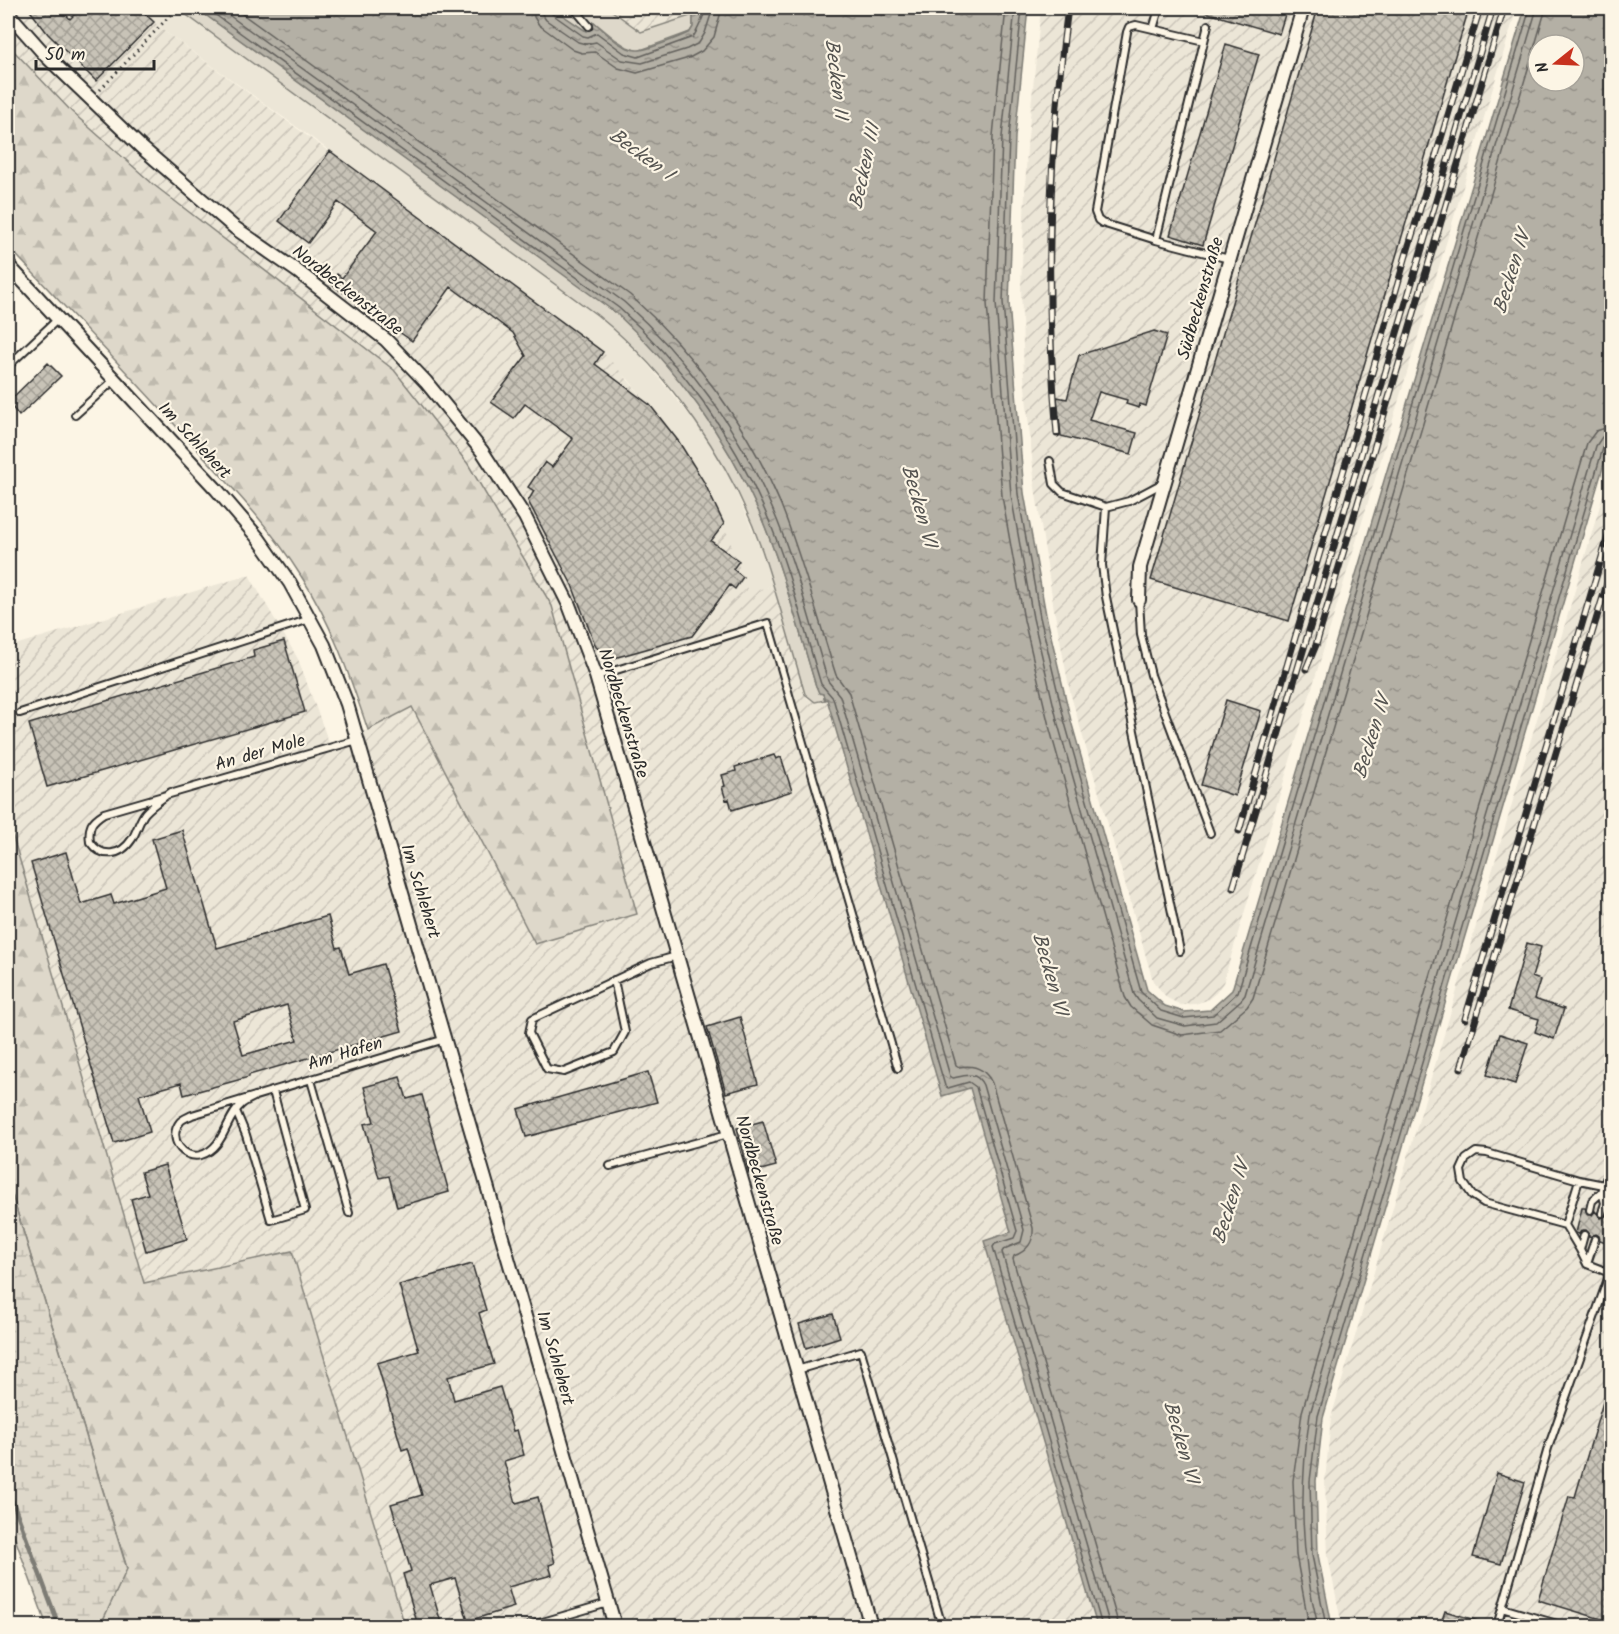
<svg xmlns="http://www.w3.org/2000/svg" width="1619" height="1634" font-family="Kalam,sans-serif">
	<defs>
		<pattern id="industrial-furrows" width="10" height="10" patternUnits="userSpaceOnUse" patternTransform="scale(1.5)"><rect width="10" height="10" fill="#ece6d7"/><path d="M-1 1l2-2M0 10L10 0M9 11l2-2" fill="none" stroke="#cbc5b9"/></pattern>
		<pattern id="forest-firs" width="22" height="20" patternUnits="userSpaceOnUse" patternTransform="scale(1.5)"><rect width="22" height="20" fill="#ded8ca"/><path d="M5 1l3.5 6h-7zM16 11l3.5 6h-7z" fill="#bfbaae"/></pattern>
		<pattern id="wetland-marsh" width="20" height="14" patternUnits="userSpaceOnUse" patternTransform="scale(1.5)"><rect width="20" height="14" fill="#ded8ca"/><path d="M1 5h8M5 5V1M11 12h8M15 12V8" fill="none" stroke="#bfbaae"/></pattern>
		<pattern id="water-ripples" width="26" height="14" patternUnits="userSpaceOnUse" patternTransform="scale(1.5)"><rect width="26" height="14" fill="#b4b0a5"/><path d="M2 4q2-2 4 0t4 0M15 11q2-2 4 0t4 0" fill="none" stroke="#938f87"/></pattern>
		<pattern id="building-cross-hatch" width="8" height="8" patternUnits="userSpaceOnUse" patternTransform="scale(1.5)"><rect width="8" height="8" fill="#c8c3b7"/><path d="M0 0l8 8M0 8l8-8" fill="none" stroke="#a39f95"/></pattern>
	</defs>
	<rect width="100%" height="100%" fill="#fcf5e5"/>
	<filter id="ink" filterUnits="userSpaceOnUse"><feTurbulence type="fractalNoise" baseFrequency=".0167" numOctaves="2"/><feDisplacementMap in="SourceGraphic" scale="12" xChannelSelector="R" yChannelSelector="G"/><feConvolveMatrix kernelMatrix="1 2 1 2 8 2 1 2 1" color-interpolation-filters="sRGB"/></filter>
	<g filter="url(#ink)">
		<path fill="#ece6d7" d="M139 8H177L597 315 625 337 702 430 726 469 761 549 773 586 748 593 679 442 628 379 330 151 164 31Z"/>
		<path fill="url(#industrial-furrows)" d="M8 8H139L164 31 603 352 650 405 679 442 724 524 748 592 773 586 807 698 815 702 827 699 941 1095 969 1087 1011 1233 985 1241 1097 1626H405L292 1251 144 1283 8 820V647L249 575 298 659 329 743 368 730 412 707 535 944 394 370 154 185 72 112 8 45Z
			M608 8H702L693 15 676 22 641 32Z
			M1041 8H1517L1223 983 1216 993 1207 1000 1195 1004 1181 1005 1167 998 1153 981 1070 692 1054 609 1035 487 1024 376 1021 287 1027 147Z
			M1611 468V1626H1342L1328 1556 1325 1481 1331 1418Z"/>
		<path fill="#ded8ca" stroke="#84827a" stroke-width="1.5" d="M177 8H196L616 312C676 368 726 437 759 512 783 568 798 628 816 686L823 694 825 700 815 702 805 694C791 646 778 598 762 550 731 461 670 374 597 315Z
			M552 8H608L641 32 693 15V27L690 32 638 51 627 47 616 40 594 22 586 31Z"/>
		<path fill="url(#forest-firs)" stroke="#84827a" stroke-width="1.5" d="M9 46 72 112 154 185 394 370 468 464 552 606 637 914 535 944 412 707 368 730C350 677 332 623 301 576 271 528 232 487 194 446 133 378 70 313 8 246V83L11 85 14 81 8 75Z
			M8 820 144 1283 292 1251 405 1626H100L127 1568 8 1182Z"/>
		<path fill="url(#wetland-marsh)" stroke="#84827a" stroke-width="1.5" d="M8 1182 127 1569 100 1626H47L8 1519Z"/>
		<path fill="url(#water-ripples)" stroke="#7d7b74" stroke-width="1.5" fill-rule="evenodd" d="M196 8H552L586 31 591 28 594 22C606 32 620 49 637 50 645 51 680 37 690 32L693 27V15L702 8H1028L1015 137 1009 303 1024 493 1046 615 1071 721 1147 990 1165 1006 1184 1012 1210 1010 1232 990 1525 8H1611V440L1323 1418 1316 1481 1318 1555 1332 1626H1097L984 1241 1011 1232 970 1088 942 1096 827 699 825 700 823 694 819 693 816 686C798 628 783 568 759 512 726 437 676 368 616 313ZM1538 45H1574V81H1538Z"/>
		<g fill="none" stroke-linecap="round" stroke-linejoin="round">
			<path stroke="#62605c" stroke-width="1.5" d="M206 8 619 308C681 363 732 434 765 511 789 566 803 627 821 684L833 698 945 1086 948 1088 969 1082 976 1087 1017 1231 1014 1238 995 1244 993 1247 1102 1626
				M219 8 624 302C687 358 739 430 772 508 796 563 810 623 828 681L840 696 950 1076 953 1078C966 1075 976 1071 983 1085L1024 1230 1021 1242 1004 1249 1002 1252 1110 1626
				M234 8 630 295C693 352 748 426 781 505 803 560 818 619 836 675L849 693 956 1065 959 1067C974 1064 985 1068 992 1083L1033 1228C1034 1243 1027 1251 1014 1256L1013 1259 1119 1626
				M533 8 534 17 539 25 573 50 582 53 595 52 618 68 637 73 689 58 702 51 714 37 722 8
				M542 8V14L546 20 578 42 586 44 596 42 622 60 642 63 687 49 699 43 705 33 713 8
				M549 8 552 14 583 36 588 37 597 33 624 53 638 57 693 37C697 32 705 13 706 8
				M1006 8 993 136 987 303 1002 496 1024 620 1049 726 1125 997 1131 1007 1152 1025 1182 1035 1220 1030 1247 1007 1253 998 1546 8
				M1015 8 1002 137 996 303 1011 495 1033 618 1058 724 1134 994 1138 1000 1157 1018 1185 1026 1216 1022 1241 1000 1245 995 1537 8
				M1022 8 1009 137 1003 302 1018 494 1040 617 1065 723 1141 992 1161 1011 1184 1018 1213 1015 1238 992 1530 8
				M1309 1626 1296 1555 1293 1481 1302 1412 1587 443 1596 431 1612 426
				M1318 1626C1300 1553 1299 1489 1310 1414L1596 446 1602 437 1612 435
				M1326 1626 1312 1555 1310 1481 1318 1416 1603 448 1606 444 1612 443"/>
			<path stroke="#7d7b74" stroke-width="4.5" d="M8 1489 59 1626"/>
		</g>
		<path fill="url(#building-cross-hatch)" stroke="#2b2b2b" stroke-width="1.5" fill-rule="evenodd" d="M28 8H60L70 19 81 8H139L154 22 96 81 48 34Z
			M1202 8H1287L1279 34 1201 11Z
			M1318 8H1469L1289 621 1151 580Z
			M1226 44 1259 54 1203 245 1170 235Z
			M330 151 603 352 595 364 650 405 679 442 704 482 724 524 711 541 739 561 733 569 743 577 735 589 730 585 692 636 607 660 606 654 596 647 572 585 528 501 534 491 528 487 545 462 552 467 573 439 525 404 514 418 491 402 526 356 513 333 451 287 412 341 330 283 337 274 342 278 377 231 338 202 308 243 279 221Z
			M1154 331 1167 335 1146 406 1140 404 1139 408 1126 404 1127 400 1099 392 1089 420 1137 433 1131 454 1061 436 1057 397 1067 399 1079 355Z
			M48 363 61 376 19 416 8 402Z
			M284 641 305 712 47 787 29 724 254 657 253 650Z
			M1226 700 1261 711 1235 796 1201 785Z
			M774 755 776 759 781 757 792 791 732 810 729 799 726 800 722 787 725 786 722 775 736 771 735 767Z
			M182 830 217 948 328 916 337 948 341 947 349 974 383 964 402 1031 249 1075V1077L184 1095 181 1083 139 1095 150 1132 114 1143 31 863 66 852 81 904 111 895 114 904 166 888 152 839ZM287 1005 297 1040 243 1055 233 1021Z
			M1527 943 1541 947 1532 977 1540 980 1534 999 1564 1009 1554 1039 1535 1032 1539 1019 1508 1010Z
			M740 1017 758 1084 726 1093 707 1027Z
			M1500 1034 1528 1043 1515 1084 1487 1075Z
			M648 1072 657 1102 526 1137 518 1109Z
			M400 1077 407 1099 422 1095 449 1192 397 1207 389 1176 379 1178 364 1124 374 1122 364 1087Z
			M763 1121 776 1166 749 1173 737 1128Z
			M165 1165 187 1239 146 1251 131 1199 148 1194 141 1172Z
			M1582 1208H1585L1588 1215H1592L1595 1211 1601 1218 1607 1215 1611 1216V1244L1600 1240 1599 1236 1596 1234 1589 1237V1233L1586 1230H1582L1579 1234 1576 1233Z
			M472 1264 486 1310 479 1313 494 1364 448 1377 454 1400 500 1387 513 1431 517 1430 524 1455 504 1461 516 1503 538 1497 555 1563 549 1565 552 1575 508 1587 514 1607 468 1621 455 1578 430 1585 442 1626H418L403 1574 411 1571 391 1504 422 1495 408 1448 402 1450 377 1363 419 1351 399 1285Z
			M833 1314 840 1337 806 1348 799 1324Z
			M1608 1385 1611 1386V1622L1538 1600 1569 1496 1575 1497Z
			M1497 1473 1525 1482 1501 1564 1473 1557Z
			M1445 1611 1485 1623V1626H1440Z"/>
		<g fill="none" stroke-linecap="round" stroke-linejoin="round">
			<g stroke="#2b2b2b" stroke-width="10">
				<path id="service" d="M574 8 589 26
					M1208 25 1156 240 1229 259
					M1153 29 1159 9
					M1156 240 1102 223 1098 220 1095 212 1127 32 1129 27 1136 25 1204 41
					M8 366 58 319
					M75 415 114 380
					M1050 461 1054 484 1062 492 1106 507 1129 501 1163 483
					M1106 507 1102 565 1106 597 1180 951
					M1139 600 1141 635 1151 675 1210 833
					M597 676 768 623 898 1068
					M20 713 310 619
					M171 792C162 799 152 805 145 813 139 821 137 831 132 839 121 856 102 859 90 842 88 827 91 821 104 813L357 740
					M614 980 625 1032 614 1052 564 1072 547 1069 529 1033 532 1019 651 963 677 956
					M311 1080 349 1213
					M254 1097C250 1099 245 1101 242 1104 225 1118 225 1148 201 1155 183 1160 167 1138 180 1122 182 1119 188 1117 192 1115L445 1039
					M236 1111 246 1135 271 1220 305 1210 273 1091
					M610 1166 728 1134
					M1579 1180 1604 1185
					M1602 1192 1605 1203 1602 1213
					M1590 1210 1592 1201 1602 1192 1612 1161
					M1565 1225 1484 1203 1472 1195 1463 1182 1461 1170 1466 1159 1476 1152 1487 1153 1579 1180 1565 1225 1580 1250
					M1584 1235 1580 1250 1587 1264 1610 1273 1612 1267
					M1587 1264 1595 1239
					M797 1370 861 1351 942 1626
					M1502 1608 1564 1626
					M529 1626 608 1603
					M1497 1626 1548 1448 1610 1273H1612"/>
			</g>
			<g stroke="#2b2b2b" stroke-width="16">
				<path id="minor" d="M8 13 47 57 141 147 235 228 297 271 386 340 426 382 482 451 525 517 569 605 596 676 871 1626
					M8 265 217 490 259 539 290 583 324 645 347 704 615 1626
					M1139 600 1140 567 1303 8"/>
			</g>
			<path stroke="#2b2b2b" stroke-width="3" stroke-dasharray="1.5 4.5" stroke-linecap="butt" d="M100 90 176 9"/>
			<use href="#service" stroke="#fcf5e5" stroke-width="6"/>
			<use href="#minor" stroke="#fcf5e5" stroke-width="12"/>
			<g stroke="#2b2b2b" stroke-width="7">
				<path id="rail" d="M1057 434C1044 289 1048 152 1068 8
					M1306 669 1316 645 1504 8
					M1239 831 1405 259 1480 8
					M1233 888 1493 8
					M1465 1019 1612 523
					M1461 1068 1612 567"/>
			</g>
			<use href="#rail" stroke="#fcf5e5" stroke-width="4.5" stroke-dasharray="14" stroke-linecap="butt"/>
		</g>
	</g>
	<g text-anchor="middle" stroke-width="4.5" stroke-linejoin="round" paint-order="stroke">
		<g font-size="18" fill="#2b2b2b" stroke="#fcf5e5">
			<text transform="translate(348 290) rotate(38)" y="6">Nordbeckenstraße</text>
			<text transform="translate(1200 298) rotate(-74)" y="6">Südbeckenstraße</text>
			<text transform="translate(195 440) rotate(47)" y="6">Im Schlehert</text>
			<text transform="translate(624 713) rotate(73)" y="6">Nordbeckenstraße</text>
			<text transform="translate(260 752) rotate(-16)" y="6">An der Mole</text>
			<text transform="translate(421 891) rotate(73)" y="6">Im Schlehert</text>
			<text transform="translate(345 1053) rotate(-17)" y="6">Am Hafen</text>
			<text transform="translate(760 1180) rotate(74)" y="6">Nordbeckenstraße</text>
			<text transform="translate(556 1358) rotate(74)" y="6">Im Schlehert</text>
		</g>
		<g font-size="20" font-style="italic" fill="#545350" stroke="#fcf5e5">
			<text transform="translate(837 79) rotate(83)" y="7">Becken II</text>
			<text transform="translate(642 154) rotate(36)" y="7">Becken I</text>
			<text transform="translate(864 166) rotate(-78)" y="7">Becken III</text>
			<text transform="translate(1511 272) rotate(-73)" y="7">Becken IV</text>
			<text transform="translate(920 506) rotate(74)" y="7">Becken VI</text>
			<text transform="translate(1371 737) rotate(-73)" y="7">Becken IV</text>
			<text transform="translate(1051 974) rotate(74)" y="7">Becken VI</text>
			<text transform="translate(1230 1202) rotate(-73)" y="7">Becken IV</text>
			<text transform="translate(1182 1442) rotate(74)" y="7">Becken VI</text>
		</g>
	</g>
	<rect width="1619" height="1634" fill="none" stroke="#fcf5e5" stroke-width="30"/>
	<rect x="15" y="15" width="1589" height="1604" fill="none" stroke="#2b2b2b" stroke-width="2" filter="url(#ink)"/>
	<g transform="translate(1556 63) rotate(252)"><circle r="28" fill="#fcf5e5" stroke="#a8a49b" stroke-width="1.5"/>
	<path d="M0-4.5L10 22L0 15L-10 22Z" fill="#c8321e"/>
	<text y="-9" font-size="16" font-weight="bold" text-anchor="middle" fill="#2b2b2b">N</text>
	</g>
	<path d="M36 60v9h118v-9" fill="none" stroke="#2b2b2b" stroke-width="3"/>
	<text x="45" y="60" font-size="18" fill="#2b2b2b" stroke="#fcf5e5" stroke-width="4.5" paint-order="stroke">50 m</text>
</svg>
